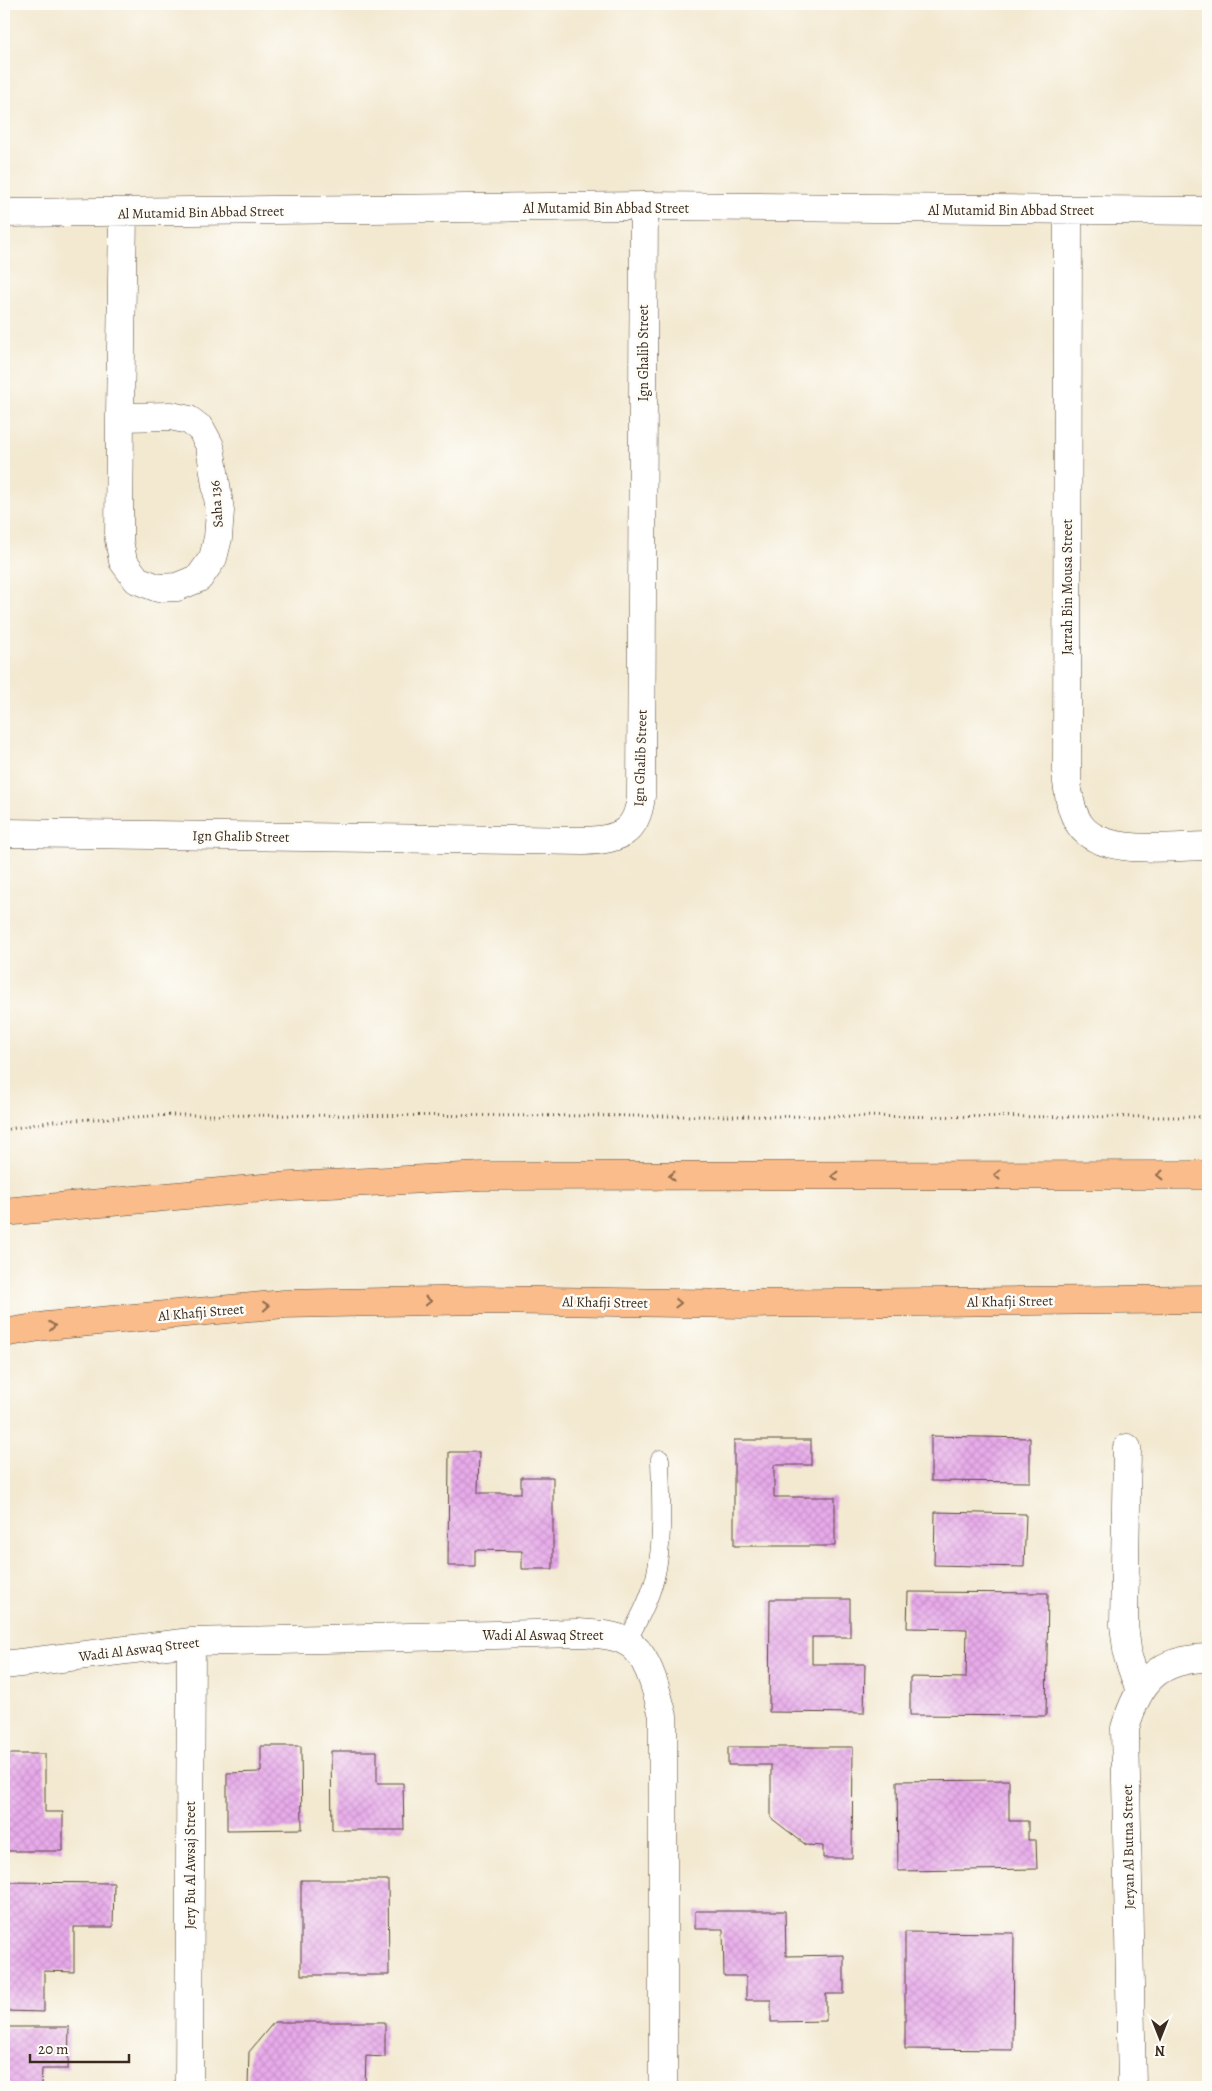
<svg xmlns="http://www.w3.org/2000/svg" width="1212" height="2091" font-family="Alegreya,serif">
	<defs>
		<pattern id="building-cross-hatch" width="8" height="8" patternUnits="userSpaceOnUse" patternTransform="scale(1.25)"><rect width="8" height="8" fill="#e7aaea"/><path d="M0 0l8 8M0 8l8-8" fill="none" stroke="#c792c8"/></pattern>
	</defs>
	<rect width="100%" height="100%" fill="#fdfcf7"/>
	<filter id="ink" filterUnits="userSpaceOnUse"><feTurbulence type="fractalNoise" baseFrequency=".02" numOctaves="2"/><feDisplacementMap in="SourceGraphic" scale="10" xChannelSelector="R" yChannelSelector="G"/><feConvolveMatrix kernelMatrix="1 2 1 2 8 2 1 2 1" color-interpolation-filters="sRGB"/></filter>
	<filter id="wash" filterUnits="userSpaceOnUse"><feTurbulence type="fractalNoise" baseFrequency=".0096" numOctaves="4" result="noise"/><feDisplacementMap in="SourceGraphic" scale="20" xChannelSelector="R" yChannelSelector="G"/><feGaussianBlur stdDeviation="1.12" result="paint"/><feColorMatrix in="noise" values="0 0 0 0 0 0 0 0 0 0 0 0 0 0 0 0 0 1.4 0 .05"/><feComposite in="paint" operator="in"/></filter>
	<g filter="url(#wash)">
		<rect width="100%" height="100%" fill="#f3e9d1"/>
		<g id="blocks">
			<path fill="url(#building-cross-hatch)" d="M931 1436 1030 1438V1482L931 1481Z
				M734 1440H811V1465H774V1497H835V1546H734Z
				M449 1452H479L478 1493H521V1477H553V1569H522V1551L475 1550V1566H448Z
				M935 1512 1026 1514 1024 1567 934 1565Z
				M908 1592 1048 1593 1046 1716 910 1715V1677L966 1678 967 1629 907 1628Z
				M770 1599H850V1637H812V1664H865L864 1713 769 1712Z
				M261 1746H301L302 1829 227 1830V1773L261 1772Z
				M728 1747H853L852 1858H823V1846L806 1845 771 1818V1765H728Z
				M331 1751H377V1783H403L404 1830H332Z
				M4 1754H45V1812H63V1851H4Z
				M1009 1780V1821H1028V1840H1036L1037 1869 898 1871 897 1781Z
				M301 1880H388L389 1975H301Z
				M4 1882 114 1883 113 1927H74V1972L44 1971V2012L4 2011Z
				M695 1911H785L786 1956 844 1955V1994H826V2021L771 2022V2000H746V1976H724L723 1929H695Z
				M905 1932 1014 1933 1013 2050 905 2049Z
				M274 2022H385V2057L366 2056 365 2087H248L249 2052Z
				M4 2027H69L68 2069H42L41 2087H4Z"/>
		</g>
	</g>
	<g filter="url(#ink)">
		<use href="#blocks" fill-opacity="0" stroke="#574739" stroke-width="1"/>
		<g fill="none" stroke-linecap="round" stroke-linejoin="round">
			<g stroke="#574739" stroke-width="19">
				<path id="lane" d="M627 1641C638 1621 649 1601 655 1578 664 1541 661 1497 660 1459"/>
			</g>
			<g stroke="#574739" stroke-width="29">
				<path id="street" d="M1068 210 1067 782C1069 797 1071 812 1080 825 1102 857 1173 846 1208 846
					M4 213 644 206 1208 211
					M171 416 189 420 201 429 210 446 220 511 218 538 213 558 199 578 177 587 158 588 137 580 123 561 119 540 120 417Z
					M120 417 123 213
					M4 833 584 841C619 840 637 833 641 796L644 206
					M1127 1448 1124 1625 1128 1657 1139 1689
					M4 1665 191 1642 579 1633C594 1634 611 1634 625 1641 648 1651 657 1693 663 1716V2087
					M189 2087 191 1642
					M1132 2087 1125 1728C1139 1681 1157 1659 1208 1658"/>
			</g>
			<g stroke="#574739" stroke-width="29">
				<path id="highway" d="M4 1212 273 1187 482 1176 1208 1175
					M4 1333 46 1326 284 1304 482 1300 742 1304 1208 1299"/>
			</g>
			<path stroke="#574739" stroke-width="3" stroke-dasharray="1 4" stroke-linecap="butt" d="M4 1130 54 1121 171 1115 1208 1117"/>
			<use href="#lane" stroke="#fff" stroke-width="18"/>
			<use href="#street" stroke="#fff" stroke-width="28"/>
			<use href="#highway" stroke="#f9bc8a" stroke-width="28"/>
		</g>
		<defs><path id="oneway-chevron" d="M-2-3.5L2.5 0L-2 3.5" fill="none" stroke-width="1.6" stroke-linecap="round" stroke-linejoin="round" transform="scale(1.25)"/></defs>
		<g stroke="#906c4f">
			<use href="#oneway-chevron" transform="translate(997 1175) rotate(180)"/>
			<use href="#oneway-chevron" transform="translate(1160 1175) rotate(180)"/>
			<use href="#oneway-chevron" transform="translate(672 1176) rotate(180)"/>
			<use href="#oneway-chevron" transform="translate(835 1176) rotate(180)"/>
			<use href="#oneway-chevron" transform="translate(428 1301) rotate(-1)"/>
			<use href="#oneway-chevron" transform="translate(678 1303) rotate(1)"/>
			<use href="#oneway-chevron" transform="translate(266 1306) rotate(-5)"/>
			<use href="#oneway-chevron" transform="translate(52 1326) rotate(-6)"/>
		</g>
	</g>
	<g text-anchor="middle" stroke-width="5" stroke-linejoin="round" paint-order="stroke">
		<g font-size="14" fill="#3b2a1e" stroke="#fdfcf7">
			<text x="606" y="213">Al Mutamid Bin Abbad Street</text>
			<text x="1011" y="215">Al Mutamid Bin Abbad Street</text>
			<text transform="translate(201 212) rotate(-1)" y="5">Al Mutamid Bin Abbad Street</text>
			<text transform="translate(643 353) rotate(-90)" y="5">Ign Ghalib Street</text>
			<text transform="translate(216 504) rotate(-94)" y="5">Saha 136</text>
			<text transform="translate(1067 587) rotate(-90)" y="5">Jarrah Bin Mousa Street</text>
			<text transform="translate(640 758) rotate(-88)" y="5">Ign Ghalib Street</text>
			<text transform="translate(241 836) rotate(1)" y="5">Ign Ghalib Street</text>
			<text transform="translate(1010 1301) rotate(-1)" y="5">Al Khafji Street</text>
			<text transform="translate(605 1302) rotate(1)" y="5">Al Khafji Street</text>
			<text transform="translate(201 1312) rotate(-5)" y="5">Al Khafji Street</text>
			<text x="543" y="1640">Wadi Al Aswaq Street</text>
			<text transform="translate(139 1649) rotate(-7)" y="5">Wadi Al Aswaq Street</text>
			<text transform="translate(1128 1847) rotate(-91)" y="5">Jeryan Al Butna Street</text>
			<text transform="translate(190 1865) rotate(-90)" y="5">Jery Bu Al Awsaj Street</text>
		</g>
	</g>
	<rect width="1212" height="2091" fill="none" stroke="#fdfcf7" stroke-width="20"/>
	<g transform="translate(1160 2038) rotate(180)" stroke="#fdfcf7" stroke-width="4" paint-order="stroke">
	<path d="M0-4L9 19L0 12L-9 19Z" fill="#3b2a1e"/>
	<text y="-8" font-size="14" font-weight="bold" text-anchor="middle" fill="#3b2a1e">N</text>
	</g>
	<path d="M30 2054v8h99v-8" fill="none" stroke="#3b2a1e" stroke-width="2.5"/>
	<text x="38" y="2054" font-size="15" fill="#3b2a1e" stroke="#fdfcf7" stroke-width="4" paint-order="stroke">20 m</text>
</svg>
